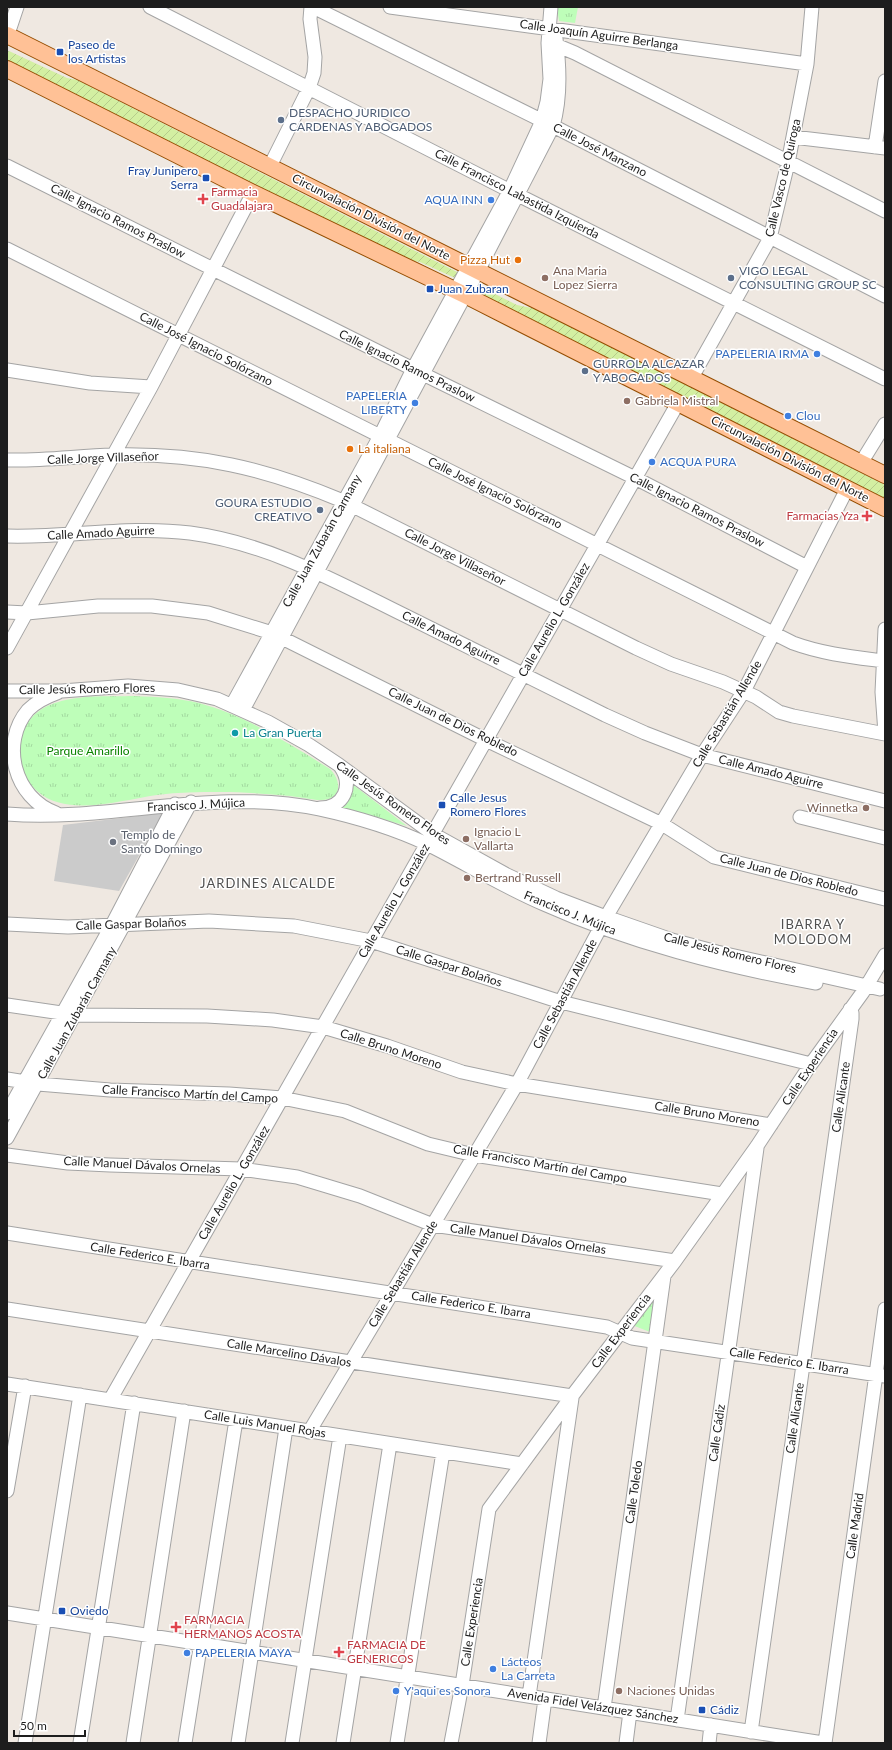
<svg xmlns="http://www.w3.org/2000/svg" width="892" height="1750" font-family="Lato,sans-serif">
	<defs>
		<pattern id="park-tufts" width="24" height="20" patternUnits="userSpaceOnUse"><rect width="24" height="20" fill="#befeb9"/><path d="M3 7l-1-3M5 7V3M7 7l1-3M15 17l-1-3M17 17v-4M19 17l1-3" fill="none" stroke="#a3d99f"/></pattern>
		<pattern id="garden-furrows" width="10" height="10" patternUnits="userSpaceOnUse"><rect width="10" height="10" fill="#d3efa2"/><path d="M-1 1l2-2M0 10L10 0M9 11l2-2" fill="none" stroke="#b5cc8b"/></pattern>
	</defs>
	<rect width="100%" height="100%" fill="#efe8e1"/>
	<path fill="#cbcbcb" d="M163 813 119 891 54 881 63 825Z"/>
	<path fill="url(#park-tufts)" d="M557 7H578L575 23 559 21Z
		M135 696C156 697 178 698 199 703 247 716 288 743 330 769 338 777 343 791 331 798 327 800 322 800 317 800 308 799 299 797 290 796 267 794 243 792 220 792 199 792 178 792 157 795 121 800 67 818 37 791 29 784 23 776 22 766 19 752 18 741 25 728 42 691 101 697 135 696Z
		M352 784 407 826 340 807Z
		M654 1296 650 1332 632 1325Z"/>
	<path fill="url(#garden-furrows)" d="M9 51 67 78 77 80 459 273 455 278 420 262 404 259 8 61 7 52Z
		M481 287 517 305 536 309 885 485V500L475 291 477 288Z"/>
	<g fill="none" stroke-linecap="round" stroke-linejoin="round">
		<g stroke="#a4a4a4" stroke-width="15">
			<path id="minor" d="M150 7 518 195 885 379
				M313 7 553 126 885 296
				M390 7 807 64
				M7 37 17 7
				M551 43 575 53 885 211
				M793 137 885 148
				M875 147 885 81
				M7 166 423 374 635 478 807 567
				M270 166 309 88 314 73 315 57 310 19 311 7
				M7 249 793 643C823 654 853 657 884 661
				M7 370 90 383 151 387
				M691 379 770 238 788 163 807 64 812 7
				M7 460C43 461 78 456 113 455 200 453 264 468 343 501L636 648 671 664 723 682 756 697 779 712 793 716 885 734
				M861 463 885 424
				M7 536C68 538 128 525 190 533 267 543 335 581 404 615 471 649 538 682 605 715L645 733 702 755 885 801
				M7 612 27 613 98 606H152L208 613 272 633 486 740 662 824 714 857 885 899
				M885 629 882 692 885 733
				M7 648 151 387 253 193
				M7 691H62L128 686 178 690 217 699 268 722 309 745 339 765 433 834 507 875 556 898 606 917 672 940 717 952 880 989
				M232 705 380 436 413 369 510 190 542 121 547 102 550 79 548 43 551 7
				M243 710 478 271 553 126C561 98 560 68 556 39
				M320 808C344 808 354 785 340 766
				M56 813C14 798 0 743 28 710 36 702 46 697 57 693
				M7 814C112 822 213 787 319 809 356 817 393 828 427 844 467 864 504 887 544 904 631 943 723 966 816 983
				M800 817 885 838
				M7 924 68 927 209 921 294 926 371 941 561 1002 811 1064
				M7 1005 75 1015 207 1016 273 1020 323 1027 387 1046 462 1072 517 1084 771 1125
				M7 1079 38 1084 110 1090 229 1094 282 1098 345 1111 428 1144 474 1155 722 1194
				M7 1113 112 925 175 804
				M7 1138 191 802
				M7 1155 68 1163 110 1165 241 1169 297 1177 360 1196 433 1225 675 1261
				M7 1233 607 1327 632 1338 885 1376
				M7 1309 572 1396
				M7 1384 522 1464
				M110 1400 678 403
				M309 1432 517 1084 606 917 702 755 744 691 847 489
				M7 1491 25 1386
				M7 1613 823 1743
				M529 1696 572 1398
				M604 1708 664 1276
				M677 1720 757 1148
				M751 1732 852 1019V1013L850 1009
				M25 1743 80 1395
				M80 1743 134 1403
				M133 1743 184 1411
				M185 1743 236 1420
				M238 1743 286 1428
				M292 1743 340 1436
				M343 1743 390 1444
				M397 1743 443 1452
				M451 1743 462 1685 489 1509 572 1396 675 1261 757 1146 811 1064 863 992 885 955
				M539 1743 545 1699
				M626 1743 630 1712
				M709 1743 711 1725
				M825 1743 885 1309"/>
		</g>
		<g stroke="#954d00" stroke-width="18">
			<path id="major" d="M7 35 885 475
				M7 69 253 193 465 295 885 508"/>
		</g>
		<use href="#minor" stroke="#fff" stroke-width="13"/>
		<use href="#major" stroke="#ffc196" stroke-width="16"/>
	</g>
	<g fill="#1a4fb4" stroke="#fff" stroke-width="1.5">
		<rect x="56" y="48" width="8" height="8" rx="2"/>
		<rect x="202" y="174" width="8" height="8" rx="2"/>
		<rect x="426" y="285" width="8" height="8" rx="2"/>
		<rect x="438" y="801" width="8" height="8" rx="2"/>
		<rect x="58" y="1607" width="8" height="8" rx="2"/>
		<rect x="698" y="1706" width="8" height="8" rx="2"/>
	</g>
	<g fill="#5c6f8a" stroke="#fff" stroke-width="1.5">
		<circle cx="281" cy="120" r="4"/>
		<circle cx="731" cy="278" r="4"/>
		<circle cx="585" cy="371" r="4"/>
		<circle cx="320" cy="510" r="4"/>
	</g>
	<g fill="#e0444e" stroke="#fff" stroke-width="1.5">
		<path d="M201 193h4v4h4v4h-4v4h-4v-4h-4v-4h4z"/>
		<path d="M865 510h4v4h4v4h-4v4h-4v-4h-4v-4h4z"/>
		<path d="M174 1621h4v4h4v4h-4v4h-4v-4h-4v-4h4z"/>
		<path d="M337 1646h4v4h4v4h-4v4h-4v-4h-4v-4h4z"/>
	</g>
	<g fill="#3f7fe0" stroke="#fff" stroke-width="1.5">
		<circle cx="491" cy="200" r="4"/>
		<circle cx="817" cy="354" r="4"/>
		<circle cx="415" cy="403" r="4"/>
		<circle cx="788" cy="416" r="4"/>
		<circle cx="652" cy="462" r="4"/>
		<circle cx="187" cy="1653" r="4"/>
		<circle cx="493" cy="1669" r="4"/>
		<circle cx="396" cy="1691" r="4"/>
	</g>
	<g fill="#e8710a" stroke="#fff" stroke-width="1.5">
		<circle cx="518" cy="260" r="4"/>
		<circle cx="350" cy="449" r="4"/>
	</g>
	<g fill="#8d6e63" stroke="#fff" stroke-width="1.5">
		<circle cx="545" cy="278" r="4"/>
		<circle cx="627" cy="401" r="4"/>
		<circle cx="866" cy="808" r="4"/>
		<circle cx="466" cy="839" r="4"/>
		<circle cx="467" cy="878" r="4"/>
		<circle cx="619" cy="1691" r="4"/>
	</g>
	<circle fill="#0f9aa8" stroke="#fff" stroke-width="1.5" cx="235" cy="733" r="4"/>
	<circle fill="#6b7280" stroke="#fff" stroke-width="1.5" cx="113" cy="842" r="4"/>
	<g text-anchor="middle" stroke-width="3" stroke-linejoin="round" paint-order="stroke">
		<g font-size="12" fill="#1d1d1d" stroke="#fff">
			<text transform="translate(599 35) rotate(8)" y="4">Calle Joaquín Aguirre Berlanga</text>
			<text transform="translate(600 150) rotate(27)" y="4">Calle José Manzano</text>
			<text transform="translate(783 178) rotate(-77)" y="4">Calle Vasco de Quiroga</text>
			<text transform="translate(517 194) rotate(27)" y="4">Calle Francisco Labastida Izquierda</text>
			<text transform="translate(371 217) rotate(27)" y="4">Circunvalación División del Norte</text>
			<text transform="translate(118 221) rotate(27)" y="4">Calle Ignacio Ramos Praslow</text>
			<text transform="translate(206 349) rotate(27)" y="4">Calle José Ignacio Solórzano</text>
			<text transform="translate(407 366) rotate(26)" y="4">Calle Ignacio Ramos Praslow</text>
			<text transform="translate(103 458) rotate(-2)" y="4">Calle Jorge Villaseñor</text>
			<text transform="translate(790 459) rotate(27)" y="4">Circunvalación División del Norte</text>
			<text transform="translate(495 493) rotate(26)" y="4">Calle José Ignacio Solórzano</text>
			<text transform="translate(697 510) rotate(27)" y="4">Calle Ignacio Ramos Praslow</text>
			<text transform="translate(101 533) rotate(-3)" y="4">Calle Amado Aguirre</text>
			<text transform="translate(322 541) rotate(-61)" y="4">Calle Juan Zubarán Carmany</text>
			<text transform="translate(455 557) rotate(27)" y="4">Calle Jorge Villaseñor</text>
			<text transform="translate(554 620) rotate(-60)" y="4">Calle Aurelio L. González</text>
			<text transform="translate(451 638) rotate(26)" y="4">Calle Amado Aguirre</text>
			<text transform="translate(87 689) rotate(-1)" y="4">Calle Jesús Romero Flores</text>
			<text transform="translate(727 714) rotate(-59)" y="4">Calle Sebastián Allende</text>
			<text transform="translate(453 722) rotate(26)" y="4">Calle Juan de Dios Robledo</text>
			<text transform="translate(771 772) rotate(14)" y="4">Calle Amado Aguirre</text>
			<text transform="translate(393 803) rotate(35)" y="4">Calle Jesús Romero Flores</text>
			<text transform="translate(196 805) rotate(-3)" y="4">Francisco J. Mújica</text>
			<text transform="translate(789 875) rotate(14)" y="4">Calle Juan de Dios Robledo</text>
			<text transform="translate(394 901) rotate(-60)" y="4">Calle Aurelio L. González</text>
			<text transform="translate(570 913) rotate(22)" y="4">Francisco J. Mújica</text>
			<text transform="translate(131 924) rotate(-2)" y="4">Calle Gaspar Bolaños</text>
			<text transform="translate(730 953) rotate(14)" y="4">Calle Jesús Romero Flores</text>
			<text transform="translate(449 966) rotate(18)" y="4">Calle Gaspar Bolaños</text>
			<text transform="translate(565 994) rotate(-62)" y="4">Calle Sebastián Allende</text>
			<text transform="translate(77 1013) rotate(-61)" y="4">Calle Juan Zubarán Carmany</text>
			<text transform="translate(391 1049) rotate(18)" y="4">Calle Bruno Moreno</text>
			<text transform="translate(810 1067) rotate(-56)" y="4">Calle Experiencia</text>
			<text transform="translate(190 1094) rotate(3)" y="4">Calle Francisco Martín del Campo</text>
			<text transform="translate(841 1097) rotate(-82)" y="4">Calle Alicante</text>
			<text transform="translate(707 1114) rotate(9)" y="4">Calle Bruno Moreno</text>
			<text transform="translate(540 1164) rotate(10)" y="4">Calle Francisco Martín del Campo</text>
			<text transform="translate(142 1165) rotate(3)" y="4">Calle Manuel Dávalos Ornelas</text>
			<text transform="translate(234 1183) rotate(-60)" y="4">Calle Aurelio L. González</text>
			<text transform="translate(528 1239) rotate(8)" y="4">Calle Manuel Dávalos Ornelas</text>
			<text transform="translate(150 1256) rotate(9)" y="4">Calle Federico E. Ibarra</text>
			<text transform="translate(403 1274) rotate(-59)" y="4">Calle Sebastián Allende</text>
			<text transform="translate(471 1305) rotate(9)" y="4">Calle Federico E. Ibarra</text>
			<text transform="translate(621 1331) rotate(-53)" y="4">Calle Experiencia</text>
			<text transform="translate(289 1353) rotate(9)" y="4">Calle Marcelino Dávalos</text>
			<text transform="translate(789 1361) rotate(9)" y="4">Calle Federico E. Ibarra</text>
			<text transform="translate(795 1418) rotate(-82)" y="4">Calle Alicante</text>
			<text transform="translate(265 1424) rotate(9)" y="4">Calle Luis Manuel Rojas</text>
			<text transform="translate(717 1433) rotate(-82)" y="4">Calle Cádiz</text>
			<text transform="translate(634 1492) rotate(-82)" y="4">Calle Toledo</text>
			<text transform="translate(855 1526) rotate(-82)" y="4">Calle Madrid</text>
			<text transform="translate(472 1622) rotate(-81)" y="4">Calle Experiencia</text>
			<text transform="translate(593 1706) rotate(9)" y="4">Avenida Fidel Velázquez Sánchez</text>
		</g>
		<g font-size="12" fill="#164399" stroke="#fff" text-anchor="start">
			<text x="68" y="49">Paseo de<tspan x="68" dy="14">los Artistas</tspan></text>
			<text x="198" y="175" text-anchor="end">Fray Junipero<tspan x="198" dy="14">Serra</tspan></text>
			<text x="438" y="293">Juan Zubaran</text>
			<text x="450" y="802">Calle Jesus<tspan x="450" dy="14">Romero Flores</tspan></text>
			<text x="70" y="1615">Oviedo</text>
			<text x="710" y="1714">Cádiz</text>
		</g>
		<g font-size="12" fill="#4e5e75" stroke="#fff" text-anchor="start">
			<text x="289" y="117">DESPACHO JURIDICO<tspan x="289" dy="14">CARDENAS Y ABOGADOS</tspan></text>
			<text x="739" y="275">VIGO LEGAL<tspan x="739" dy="14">CONSULTING GROUP SC</tspan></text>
			<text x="593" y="368">GURROLA ALCAZAR<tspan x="593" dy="14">Y ABOGADOS</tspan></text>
			<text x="312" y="507" text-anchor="end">GOURA ESTUDIO<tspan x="312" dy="14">CREATIVO</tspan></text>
		</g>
		<g font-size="12" fill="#be3a42" stroke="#fff" text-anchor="start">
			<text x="211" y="196">Farmacia<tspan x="211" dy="14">Guadalajara</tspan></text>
			<text x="859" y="520" text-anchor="end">Farmacias Yza</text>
			<text x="184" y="1624">FARMACIA<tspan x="184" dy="14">HERMANOS ACOSTA</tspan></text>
			<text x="347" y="1649">FARMACIA DE<tspan x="347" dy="14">GENERICOS</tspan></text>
		</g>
		<g font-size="12" fill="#366cbe" stroke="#fff" text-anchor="start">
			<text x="483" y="204" text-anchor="end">AQUA INN</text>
			<text x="809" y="358" text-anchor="end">PAPELERIA IRMA</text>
			<text x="407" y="400" text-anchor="end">PAPELERIA<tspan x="407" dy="14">LIBERTY</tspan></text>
			<text x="796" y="420">Clou</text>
			<text x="660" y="466">ACQUA PURA</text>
			<text x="195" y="1657">PAPELERIA MAYA</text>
			<text x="501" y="1666">Lácteos<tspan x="501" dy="14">La Carreta</tspan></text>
			<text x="404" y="1695">Y'aqui es Sonora</text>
		</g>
		<g font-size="12" fill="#c56008" stroke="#fff" text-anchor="end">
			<text x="510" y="264">Pizza Hut</text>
			<text x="358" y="453" text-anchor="start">La italiana</text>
		</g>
		<g font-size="12" fill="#785e54" stroke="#fff" text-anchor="start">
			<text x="553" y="275">Ana Maria<tspan x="553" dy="14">Lopez Sierra</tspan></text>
			<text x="635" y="405">Gabriela Mistral</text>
			<text x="858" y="812" text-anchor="end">Winnetka</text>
			<text x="474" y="836">Ignacio L<tspan x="474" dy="14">Vallarta</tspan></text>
			<text x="475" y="882">Bertrand Russell</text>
			<text x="627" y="1695">Naciones Unidas</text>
		</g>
		<g font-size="12" fill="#0d838f" stroke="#fff" text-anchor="start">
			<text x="243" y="737">La Gran Puerta</text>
		</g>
		<g font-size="12" fill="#0b8401" stroke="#fff">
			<text x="88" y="755">Parque Amarillo</text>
		</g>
		<g font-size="12" fill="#5b616d" stroke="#fff" text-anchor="start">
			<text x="121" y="839">Templo de<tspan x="121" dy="14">Santo Domingo</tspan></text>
		</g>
		<g font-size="13" letter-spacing="1" fill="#505050" stroke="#fff">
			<text x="268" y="888">JARDINES ALCALDE</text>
			<text x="813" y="929">IBARRA Y<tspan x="813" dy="15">MOLODOM</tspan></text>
		</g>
	</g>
	<rect width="892" height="1750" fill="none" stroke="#1d1d1d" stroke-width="16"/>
	<path d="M14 1730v6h71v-6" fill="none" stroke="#1d1d1d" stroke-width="2"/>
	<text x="20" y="1730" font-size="12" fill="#1d1d1d" stroke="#ffffff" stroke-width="3" paint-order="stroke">50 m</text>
</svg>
